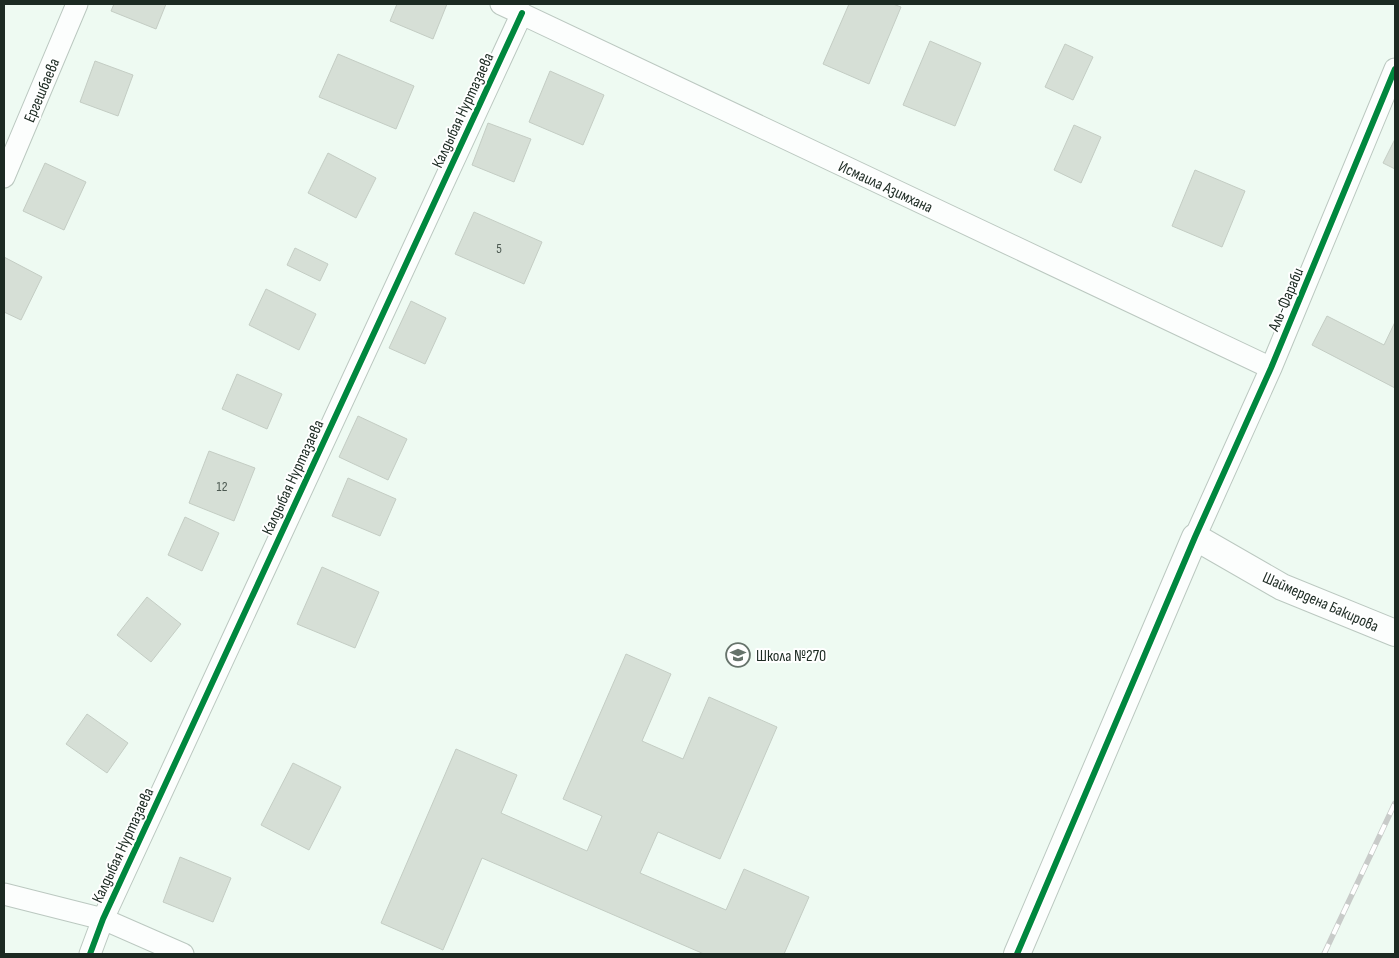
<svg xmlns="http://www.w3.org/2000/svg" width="1399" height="958" font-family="'Sofia Sans Condensed',sans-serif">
	<rect width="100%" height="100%" fill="#eefaf2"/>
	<path fill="#d6dfd6" stroke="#c4cdc4" d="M114 4H166L156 29 111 11Z
		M397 4H447L433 39 390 21Z
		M849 4H893L901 7 869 84 823 64Z
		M930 41 981 63 955 126 903 105Z
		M1065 44 1093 57 1073 100 1045 87Z
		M338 54 414 86 396 129 319 97Z
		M95 61 133 75 118 116 80 102Z
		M550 71 604 95 583 145 529 122Z
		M488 123 531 139 514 182 472 165Z
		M1074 125 1101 137 1081 183 1054 170Z
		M1395 139V169L1383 163Z
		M328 153 376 178 356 218 308 193Z
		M45 163 86 182 64 230 23 211Z
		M1195 170 1245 191 1222 247 1172 226Z
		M474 212 542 242 524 284 455 254Z
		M295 248 328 264 320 281 287 265Z
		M4 257 42 277 21 320 4 312Z
		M266 289 316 314 299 350 249 325Z
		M411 301 446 318 425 364 389 348Z
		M1327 316 1384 345 1395 322V388L1312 345Z
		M237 374 282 394 267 429 222 409Z
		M358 416 407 439 388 480 339 457Z
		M209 451 255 468 234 521 189 503Z
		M348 478 396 499 380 536 332 516Z
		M185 517 219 533 202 571 168 555Z
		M322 567 379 592 355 648 297 624Z
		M147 597 181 624 151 662 117 635Z
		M626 654 671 674 642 741 683 759 709 697 777 727 720 859 658 832 640 873 726 910 744 869 809 897 784 954H704L482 858 443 950 381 923 456 749 517 775 501 813 587 851 602 816 563 799Z
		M87 714 128 743 107 773 66 744Z
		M293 763 341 787 309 850 261 825Z
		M180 857 231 878 213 922 163 902Z"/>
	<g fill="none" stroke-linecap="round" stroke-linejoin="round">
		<g stroke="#bbc8c0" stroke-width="23">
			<path id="minor" d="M501 4 1271 368
				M4 177 77 4
				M1195 537 1271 368 1395 69
				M4 894 103 919 183 954
				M90 954 103 919 522 13"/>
		</g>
		<g stroke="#bbc8c0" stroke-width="28">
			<path id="tertiary" d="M1017 954 1195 537 1282 587 1395 633"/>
		</g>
		<use href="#minor" stroke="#fcfefd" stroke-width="21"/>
		<use href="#tertiary" stroke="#fcfefd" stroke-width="26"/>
		<g stroke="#c8cbc9" stroke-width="5.5">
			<path id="rail" d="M1324 954 1395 803"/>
		</g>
		<use href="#rail" stroke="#fff" stroke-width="4" stroke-dasharray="11" stroke-linecap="butt"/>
		<g stroke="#fff" stroke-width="9">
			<path id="cycleway" d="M90 954 103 919 522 13
				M1017 954 1195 537 1271 368 1395 69"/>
		</g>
		<use href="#cycleway" stroke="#00873e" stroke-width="6"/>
	</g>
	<defs>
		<g id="school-ring" transform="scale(1.25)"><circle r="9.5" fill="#fff" stroke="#66736b" stroke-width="1.5"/><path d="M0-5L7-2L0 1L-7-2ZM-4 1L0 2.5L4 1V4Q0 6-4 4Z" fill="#66736b"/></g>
	</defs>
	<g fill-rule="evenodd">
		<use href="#school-ring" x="738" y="655"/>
	</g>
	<g text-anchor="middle" stroke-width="4" stroke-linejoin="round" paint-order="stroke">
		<g font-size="14" fill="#4c5951">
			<text x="499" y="253">5</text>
			<text x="222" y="491">12</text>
		</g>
		<g font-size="16" fill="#1c2a22" stroke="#fff">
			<text transform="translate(41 90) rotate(-67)" y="6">Ергешбаева</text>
			<text transform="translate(462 110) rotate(-65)" y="6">Калдыбая Нуртазаева</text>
			<text transform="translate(886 186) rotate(25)" y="6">Исмаила Азимхана</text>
			<text transform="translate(1285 299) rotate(-67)" y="6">Аль-Фараби</text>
			<text transform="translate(292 477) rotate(-65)" y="6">Калдыбая Нуртазаева</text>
			<text transform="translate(1321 601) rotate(24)" y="6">Шаймердена Бакирова</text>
			<text transform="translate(122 845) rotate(-65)" y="6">Калдыбая Нуртазаева</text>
		</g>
		<g font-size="16" fill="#1c2a22" stroke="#fff" text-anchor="start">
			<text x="756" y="661">Школа №270</text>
		</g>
	</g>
	<rect width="1399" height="958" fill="none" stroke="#1c2a22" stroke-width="10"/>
</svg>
